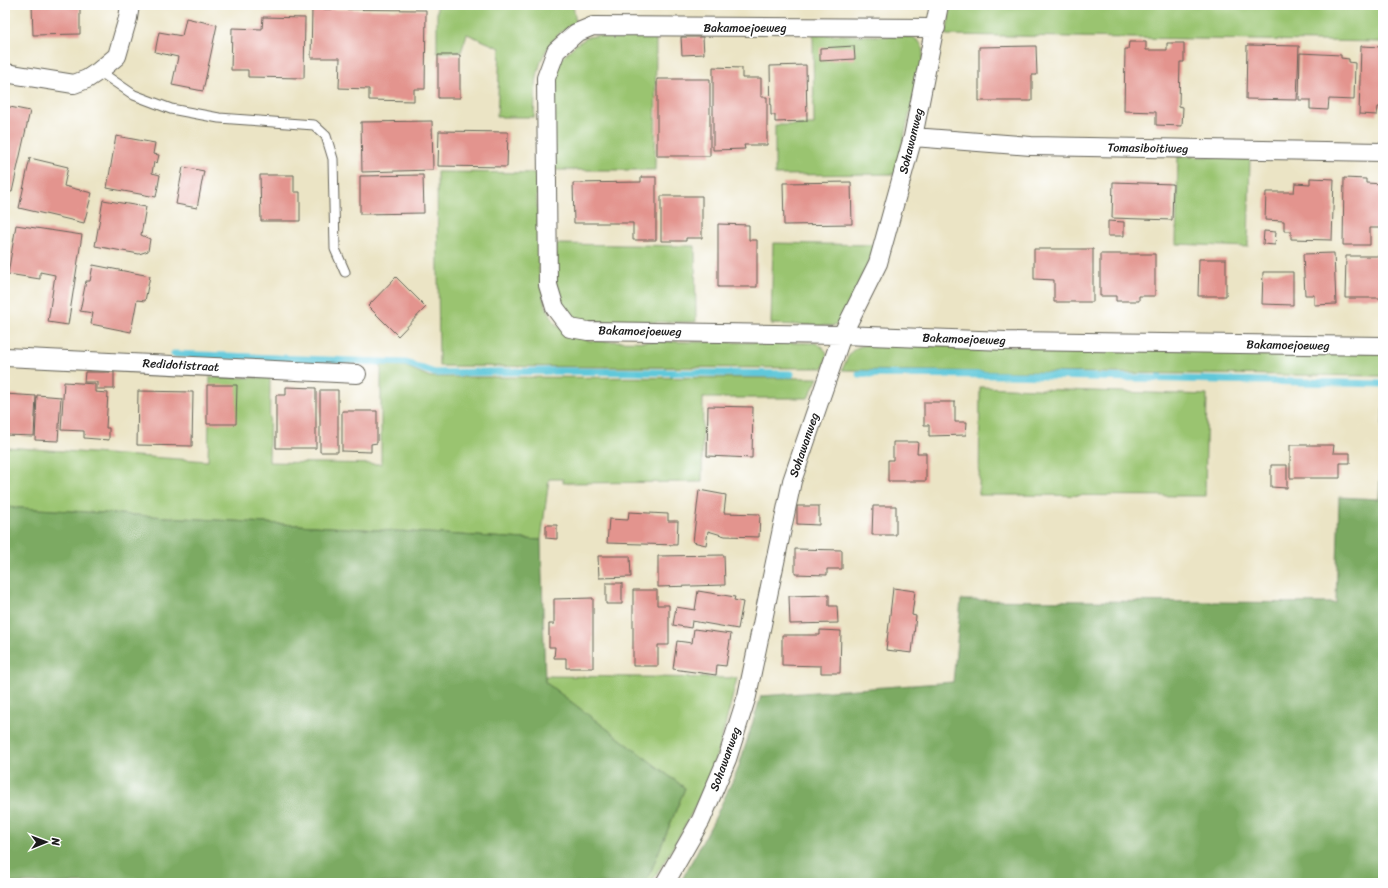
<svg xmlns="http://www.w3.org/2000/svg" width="1388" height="888" font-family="Sriracha,sans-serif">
	<rect width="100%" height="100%" fill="#fff"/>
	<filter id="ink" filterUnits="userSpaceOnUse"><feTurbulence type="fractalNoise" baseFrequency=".025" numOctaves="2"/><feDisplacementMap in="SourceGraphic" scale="8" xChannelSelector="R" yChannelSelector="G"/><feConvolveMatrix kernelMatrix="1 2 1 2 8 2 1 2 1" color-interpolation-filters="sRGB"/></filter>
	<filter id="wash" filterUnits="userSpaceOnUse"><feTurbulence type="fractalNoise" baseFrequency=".012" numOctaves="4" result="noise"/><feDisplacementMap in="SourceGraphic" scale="16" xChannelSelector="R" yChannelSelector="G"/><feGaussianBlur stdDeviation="0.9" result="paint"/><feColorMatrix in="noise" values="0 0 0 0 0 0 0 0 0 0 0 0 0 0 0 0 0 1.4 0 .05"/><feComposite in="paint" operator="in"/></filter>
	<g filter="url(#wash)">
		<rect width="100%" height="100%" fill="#ebe4c5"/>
		<path fill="#9ac470" stroke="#5b7046" d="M437 5H573L576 23C571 26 565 29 560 33 534 58 536 84 534 117H497L500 48 467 34 461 52H437Z
			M951 5H1383V42L946 35Z
			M813 34 912 37C923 42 923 48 923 59L895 174 775 175V125H814Z
			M602 35 656 36 655 170H552L554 72 563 57 575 45 588 37Z
			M1178 156 1250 158 1248 247 1176 244Z
			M437 172 536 173 539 272 544 302 556 325 575 337 591 341 816 343C829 351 829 354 823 368L439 366Z
			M773 243 875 245 869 262 840 322 832 326 771 324Z
			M556 244 695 246 696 322H588L574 320 566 313 556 288Z
			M877 344 1383 352V376L842 370C852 348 852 346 877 344Z
			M381 365 405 366 430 377 818 378 808 398H703L702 482 563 483V479H549L541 540 5 507V447L208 461 210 377 270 378 269 462 381 464Z
			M980 387 1207 395 1205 496 979 495Z
			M545 676 737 678C729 710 722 742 710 773 695 811 673 848 651 883H646L685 788 545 682Z"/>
		<path fill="#7baa62" stroke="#4c633f" d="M1383 409V883H680L713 822 738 769 761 696 953 682 961 600 1336 603 1339 497 1379 499Z
			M5 507 541 540 545 682 685 788 646 883H5Z"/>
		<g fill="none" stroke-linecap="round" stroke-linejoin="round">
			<path stroke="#5fc8da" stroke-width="7" d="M174 354 406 363 435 373 557 371 791 374
				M859 374 1007 375 1383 384"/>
		</g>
		<g id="blocks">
			<path fill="#e3948e" d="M32 5H80V34L33 35Z
				M312 9 426 10 425 89H414V101L369 100V89L339 88 340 58H311Z
				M263 17 305 18 304 78 248 77V70H231L232 28 262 29Z
				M186 18 217 25 203 91 172 85 178 57 155 52 159 32 182 36Z
				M681 37H703L704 54 682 55Z
				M1129 42H1146V50H1167V43H1184V62H1180L1179 106 1183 107 1182 126 1156 125V112L1124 111 1125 49H1128Z
				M1247 45 1299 46 1297 100 1246 99Z
				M854 46 855 59 820 61V48Z
				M1036 46 1037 75H1032V101H979V47Z
				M1361 46 1383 47V107H1378L1377 115 1359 114Z
				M1300 53 1341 55V58L1349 59V62L1355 63 1354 100 1329 99 1328 110 1310 109V100H1299Z
				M438 55H460V98H438Z
				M806 65 807 121 775 122V115H771L770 66Z
				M713 67 742 68V78H761V97H767V145H744L745 149 713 150Z
				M657 79H710V156H657Z
				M5 106 30 111 12 192 5 191Z
				M432 121 433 170 362 172 361 122Z
				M439 131 508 132 507 167 438 166Z
				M116 136 155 143 153 154 159 155 157 163 154 162 152 173 160 175 156 197 107 188Z
				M30 158 68 167 64 186 92 193 84 223 19 208Z
				M183 167 204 171 197 208 176 204Z
				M260 175H294V192H300V221H261Z
				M423 175 424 213 360 214V176Z
				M641 177H656V240H633V223H574L573 183 641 182Z
				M1310 178 1334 179 1332 240 1291 239V231H1284V221L1265 220 1266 192H1294L1295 183 1310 184Z
				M1344 178 1366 179V183L1383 184V228H1370V245H1343Z
				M851 182 852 224 784 225 783 183Z
				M1113 182 1173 184 1172 220 1112 218Z
				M661 196H702V238H686V241H661Z
				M103 200 146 207 141 235 150 239 148 251 139 254 95 246Z
				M1108 221 1124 222V236H1108Z
				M718 224 749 225V240H757V287H718Z
				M16 225 82 235 68 325 48 322 55 275 40 272V279L8 274Z
				M1264 231 1276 232 1275 245 1263 244Z
				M1034 249H1093V302H1054V280L1034 279Z
				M1334 253 1336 304 1314 305V295H1305L1303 254Z
				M1100 254H1155V296H1139V301H1116V296H1100Z
				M1346 256H1383V298H1345Z
				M1199 259H1226V296H1198Z
				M93 265 150 276 145 301 137 300 131 332 91 324 93 313 80 311 86 281H90Z
				M1263 272H1293V305L1262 304Z
				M396 277 426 307 398 336 368 306Z
				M85 372H114V389H97V382H84Z
				M64 382 95 384V392L108 393 106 428H109V440L84 438V431L61 430Z
				M207 385H237L236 424H207Z
				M286 387 316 388V448H276V395H286Z
				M320 390H338V452H320Z
				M138 391 193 392 192 446 137 445Z
				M5 394 36 396 34 436 5 435Z
				M37 395 61 397 58 441 35 440Z
				M924 402H955V422H967L966 435 929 436V425H924Z
				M708 406 753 407 752 458 707 456Z
				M342 411H377V443L371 444V452L342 451Z
				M893 442H918L917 453H926V481H888V460H893Z
				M1290 445H1334L1333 453H1350V463H1340V478H1290Z
				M1271 465H1287V488L1271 487Z
				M699 490 726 495 724 513 760 514 759 537 725 536 708 531 706 545 693 542Z
				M797 506H819V525L797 524Z
				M873 506H896V535H872Z
				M629 512 668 514V521H678L677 545 607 543 609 519 628 520Z
				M546 525H557V539L546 538Z
				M795 549 842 550V569H827V575L795 574Z
				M724 555 725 585 658 587V556Z
				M598 556H630L631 577 599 578Z
				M606 583H622V604H606Z
				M893 588 915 591 912 615 916 616 912 653 886 650Z
				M633 590H657V605H669V645H658V666H633Z
				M698 591 735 597 734 600 743 602 738 629 692 621 691 628 673 625 676 607 695 610Z
				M829 595V606H837L838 623 790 624 789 596Z
				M593 598V668H566V658H554L555 647H549V624H554V599Z
				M694 629 731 634 726 666 717 665 716 675 673 669 677 641 692 643Z
				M820 630 841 631 840 673H821V666L782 665V635H820Z"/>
		</g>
	</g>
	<g filter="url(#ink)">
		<use href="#blocks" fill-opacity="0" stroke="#646257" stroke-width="1"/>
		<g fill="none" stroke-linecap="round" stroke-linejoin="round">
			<g stroke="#646257" stroke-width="11">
				<path id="lane" d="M99 71 134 95 171 109 219 118 314 125 326 136 333 159 335 249 345 272"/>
			</g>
			<g stroke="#646257" stroke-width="20">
				<path id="street" d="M936 28 593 26 576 33 556 51 546 78 548 285 555 308 570 328 588 331 842 335 1006 341 1383 346
					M5 73 74 84 87 79 99 71 117 56 128 18 130 5
					M913 137 1031 146 1383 152
					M5 357 357 374
					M665 883 701 820 727 759 747 696 792 481 842 335 878 263 913 137 939 5"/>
			</g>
			<use href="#lane" stroke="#fff" stroke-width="9"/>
			<use href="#street" stroke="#fff" stroke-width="18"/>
		</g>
	</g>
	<g text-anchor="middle" stroke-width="3.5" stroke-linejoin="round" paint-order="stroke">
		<g font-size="12" fill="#1c1c1c" stroke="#fff">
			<text x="745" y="32">Bakamoejoeweg</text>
			<text transform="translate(911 141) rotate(-76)" y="4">Sohawanweg</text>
			<text transform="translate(1148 148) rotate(1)" y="4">Tomasiboitiweg</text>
			<text transform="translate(640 331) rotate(1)" y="4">Bakamoejoeweg</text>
			<text transform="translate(964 339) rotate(2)" y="4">Bakamoejoeweg</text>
			<text transform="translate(1288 345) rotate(1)" y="4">Bakamoejoeweg</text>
			<text transform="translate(181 365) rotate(3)" y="4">Redidotistraat</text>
			<text transform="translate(804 445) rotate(-71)" y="4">Sohawanweg</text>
			<text transform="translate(725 759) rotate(-70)" y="4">Sohawanweg</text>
		</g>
	</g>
	<rect width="1388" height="888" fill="none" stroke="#fff" stroke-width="20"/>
	<g transform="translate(46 842) rotate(89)" stroke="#ffffff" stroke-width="3" paint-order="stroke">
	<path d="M0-3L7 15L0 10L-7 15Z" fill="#1c1c1c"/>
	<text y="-6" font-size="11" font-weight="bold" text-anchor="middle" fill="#1c1c1c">N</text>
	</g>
</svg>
